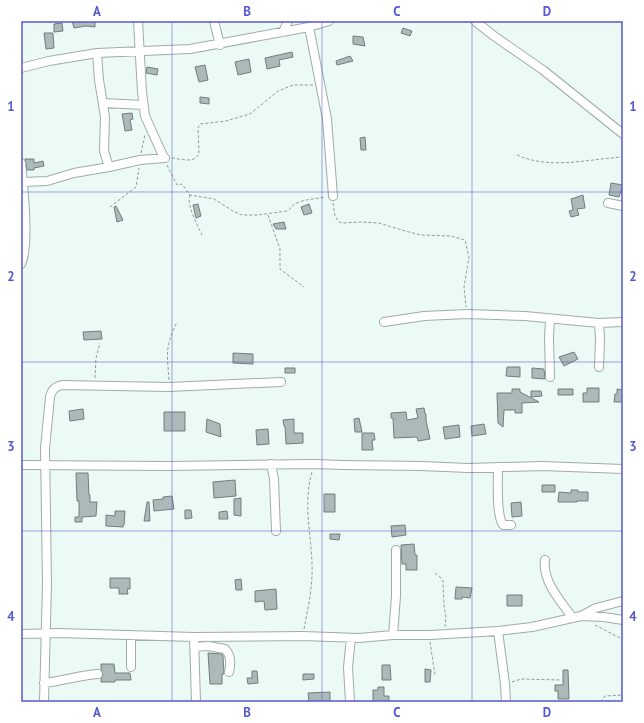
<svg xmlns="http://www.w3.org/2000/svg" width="644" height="723" font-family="'PT Sans',sans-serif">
	<rect width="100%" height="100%" fill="#ecfaf6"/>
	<path fill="#abb9b9" stroke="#707d7d" d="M72 21H95V27L86 26 74 28Z
		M62 23 63 31 54 32V24Z
		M403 28 412 31 410 36 401 33Z
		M44 33H53L54 48 46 49Z
		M353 36 363 37 365 46 353 44Z
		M292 52 293 57 279 60 280 66 267 69 265 58Z
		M350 56 353 61 337 65 336 61Z
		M249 59 251 72 238 75 235 62Z
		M205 65 208 80 199 82 195 67Z
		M147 67 158 69 157 75 146 73Z
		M200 97 209 98V104L200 103Z
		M132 113 133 119 130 120 132 130 125 131 122 114Z
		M365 137 366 150H361L360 138Z
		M25 159H34V163L43 161 44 166 34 168V170H27Z
		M611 183 623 185 619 197 609 195Z
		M583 195 585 208 577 209 579 215 571 217 569 211 573 210 571 199Z
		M198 204 201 216 196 218 193 205Z
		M309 204 312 213 304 215 301 207Z
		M116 206 123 220 117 222 114 207Z
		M284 222 286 229H276L273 224Z
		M101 331 102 339 84 340 83 332Z
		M574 352 578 359 564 366 559 357Z
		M233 353 253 354V364L233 363Z
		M507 367H520V377L506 376Z
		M285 368H295V373H285Z
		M532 368 544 369 545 379 532 378Z
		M587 388H599V402H583V393H587Z
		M512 389H520V392L539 402 522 403V413H515V410H504L503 427 498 423 497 393H512Z
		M558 389H573V395H558Z
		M617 389 623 390V402H614L615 394H617Z
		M531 391H541L542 396 531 397Z
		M424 408 425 414H426V420L430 439 418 441 417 437 394 438 393 418H391V413L406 412 407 420 418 418 416 409Z
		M83 409 84 419 70 421 69 411Z
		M164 412H185V431H164Z
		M359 418 362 432H355L354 419Z
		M207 419 220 424 221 437 206 432Z
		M294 419V433H303V443L286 444 285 426H284L283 420Z
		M484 424 486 434 472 436 471 426Z
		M459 425 460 437 445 439 443 427Z
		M268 429 269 444 257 445 256 430Z
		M362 433H374L375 440H372L373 450H362Z
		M76 473H88L89 495H90V502H97L96 516 82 517V522H75V517H79V501H77Z
		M235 480 236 496 214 498 213 482Z
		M542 485H555V492H542Z
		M571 490H578V492H588V501H577V502H558L559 492 571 493Z
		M324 494H335V512H324Z
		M172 496 174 509 154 511 153 500 163 499V497Z
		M241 498V516L234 515V499Z
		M147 502H149L150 521H144Z
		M521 502 522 516 512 517 511 503Z
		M185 510H191L192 518 185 519Z
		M115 511H125L124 525H123V527L106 526V515L115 516Z
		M227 511 228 519H219V512Z
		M405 525 406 535 392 537 391 526Z
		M330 534H340L339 540 330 539Z
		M414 544 415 555H417V570H406V564H402L401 545Z
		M110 578H130V589H127L128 594H119V588H110Z
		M241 579 242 590H236L235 580Z
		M456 587 472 588 470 598 462 597V599H455Z
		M276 589 277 609 265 610 264 601 255 602V591Z
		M507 595H522V606H507Z
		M208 653 222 654 223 656 224 674H222V684H210Z
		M101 664H114L115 673H130L131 680H115V682H101V679L103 674 101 669Z
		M382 665H390L391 680H382Z
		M425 669 431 670 430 682H425Z
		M563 670H568L569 699H558V691H555V685H563Z
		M252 671H257L258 683 248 684 247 678H252Z
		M303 674H314V679L303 680Z
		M378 687H384V696H389V702H373V690H378Z
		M330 692V702H309L308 693Z"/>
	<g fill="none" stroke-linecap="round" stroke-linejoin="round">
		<g stroke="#9faca8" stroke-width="10">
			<path id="minor" d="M138 21 142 92 145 116 164 158
				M214 21 220 45
				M475 21 494 36 543 70 623 134
				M309 27 327 119 333 196
				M283 32 288 21
				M97 53 99 80 105 117 104 151 109 167 140 160 165 158
				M21 68 49 61 97 53 190 49 309 27 329 21
				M103 103 144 105
				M21 163C23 184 30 246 21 264
				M23 182 47 181 74 173 109 167
				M608 203 623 206
				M550 320 549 337 550 377
				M384 322 424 316 467 314 525 316 599 323 623 322
				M599 367 600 338 599 323
				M271 464 274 479 276 531
				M21 465 168 466 314 464 344 465 421 466 468 468 542 466 623 469
				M498 467C498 480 496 515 503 525H511
				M545 560C542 581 561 602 573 618
				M581 616 596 608 623 601
				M498 631 505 684 506 702
				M21 634 59 633 194 637 303 636 359 638 393 635H430L498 631 532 627 581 616 604 617 623 620
				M393 635 396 596V550
				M194 637 196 702
				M194 647 208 646 225 649C231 655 231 664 229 672
				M131 667V635
				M44 683C63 681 80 675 98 674
				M44 702 47 584 45 448 50 397C52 389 55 387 62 385L169 387 281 382
				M350 702 348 667 351 638"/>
		</g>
		<path stroke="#909a97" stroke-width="1" stroke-dasharray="3 2" stroke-linecap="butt" d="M141 153 145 135
			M517 155C551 170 588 159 623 157
			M172 158C182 159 195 164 199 153L198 128 200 124 226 121 250 114 278 91 293 85H313
			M167 165 177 185 182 184 190 195 214 199 233 211 242 215H258L287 211C291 209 292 205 297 203 305 199 316 199 325 197
			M190 195C186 205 198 226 202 235
			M333 203 335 216 339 222 343 223 360 222 379 223 405 231 421 235 451 236 465 240 469 257 464 287 466 307
			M110 207 136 187 139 168
			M268 215 280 249V269L304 287
			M95 378 96 358 100 343
			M169 380C167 353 165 347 177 322
			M435 573 441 578 443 581 444 606 446 617 445 627
			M595 625 620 638 623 642
			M304 629C308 608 313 586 312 564 311 532 303 504 312 472
			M430 642 435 675
			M512 682 521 679 561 680
			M601 702 605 696 623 695"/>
		<use href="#minor" stroke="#fff" stroke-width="8"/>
	</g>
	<path fill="none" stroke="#5658cf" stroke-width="1" stroke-opacity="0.55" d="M172 21V702M322 21V702M472 21V702M21 192H623M21 362H623M21 531H623"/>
	<rect width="644" height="723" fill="none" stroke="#ffffff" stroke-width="44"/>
	<rect x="22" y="22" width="600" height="679" fill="none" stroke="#5658cf" stroke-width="1.5"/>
	<g font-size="13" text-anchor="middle" font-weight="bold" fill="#5658cf">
		<text x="97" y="16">A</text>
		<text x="247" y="16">B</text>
		<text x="397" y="16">C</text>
		<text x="547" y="16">D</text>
		<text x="11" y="111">1</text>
		<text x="633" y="111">1</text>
		<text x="11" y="281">2</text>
		<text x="633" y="281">2</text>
		<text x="11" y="451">3</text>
		<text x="633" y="451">3</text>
		<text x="11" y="621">4</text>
		<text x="633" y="621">4</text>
		<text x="97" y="717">A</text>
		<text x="247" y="717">B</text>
		<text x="397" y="717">C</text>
		<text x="547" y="717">D</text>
	</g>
</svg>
